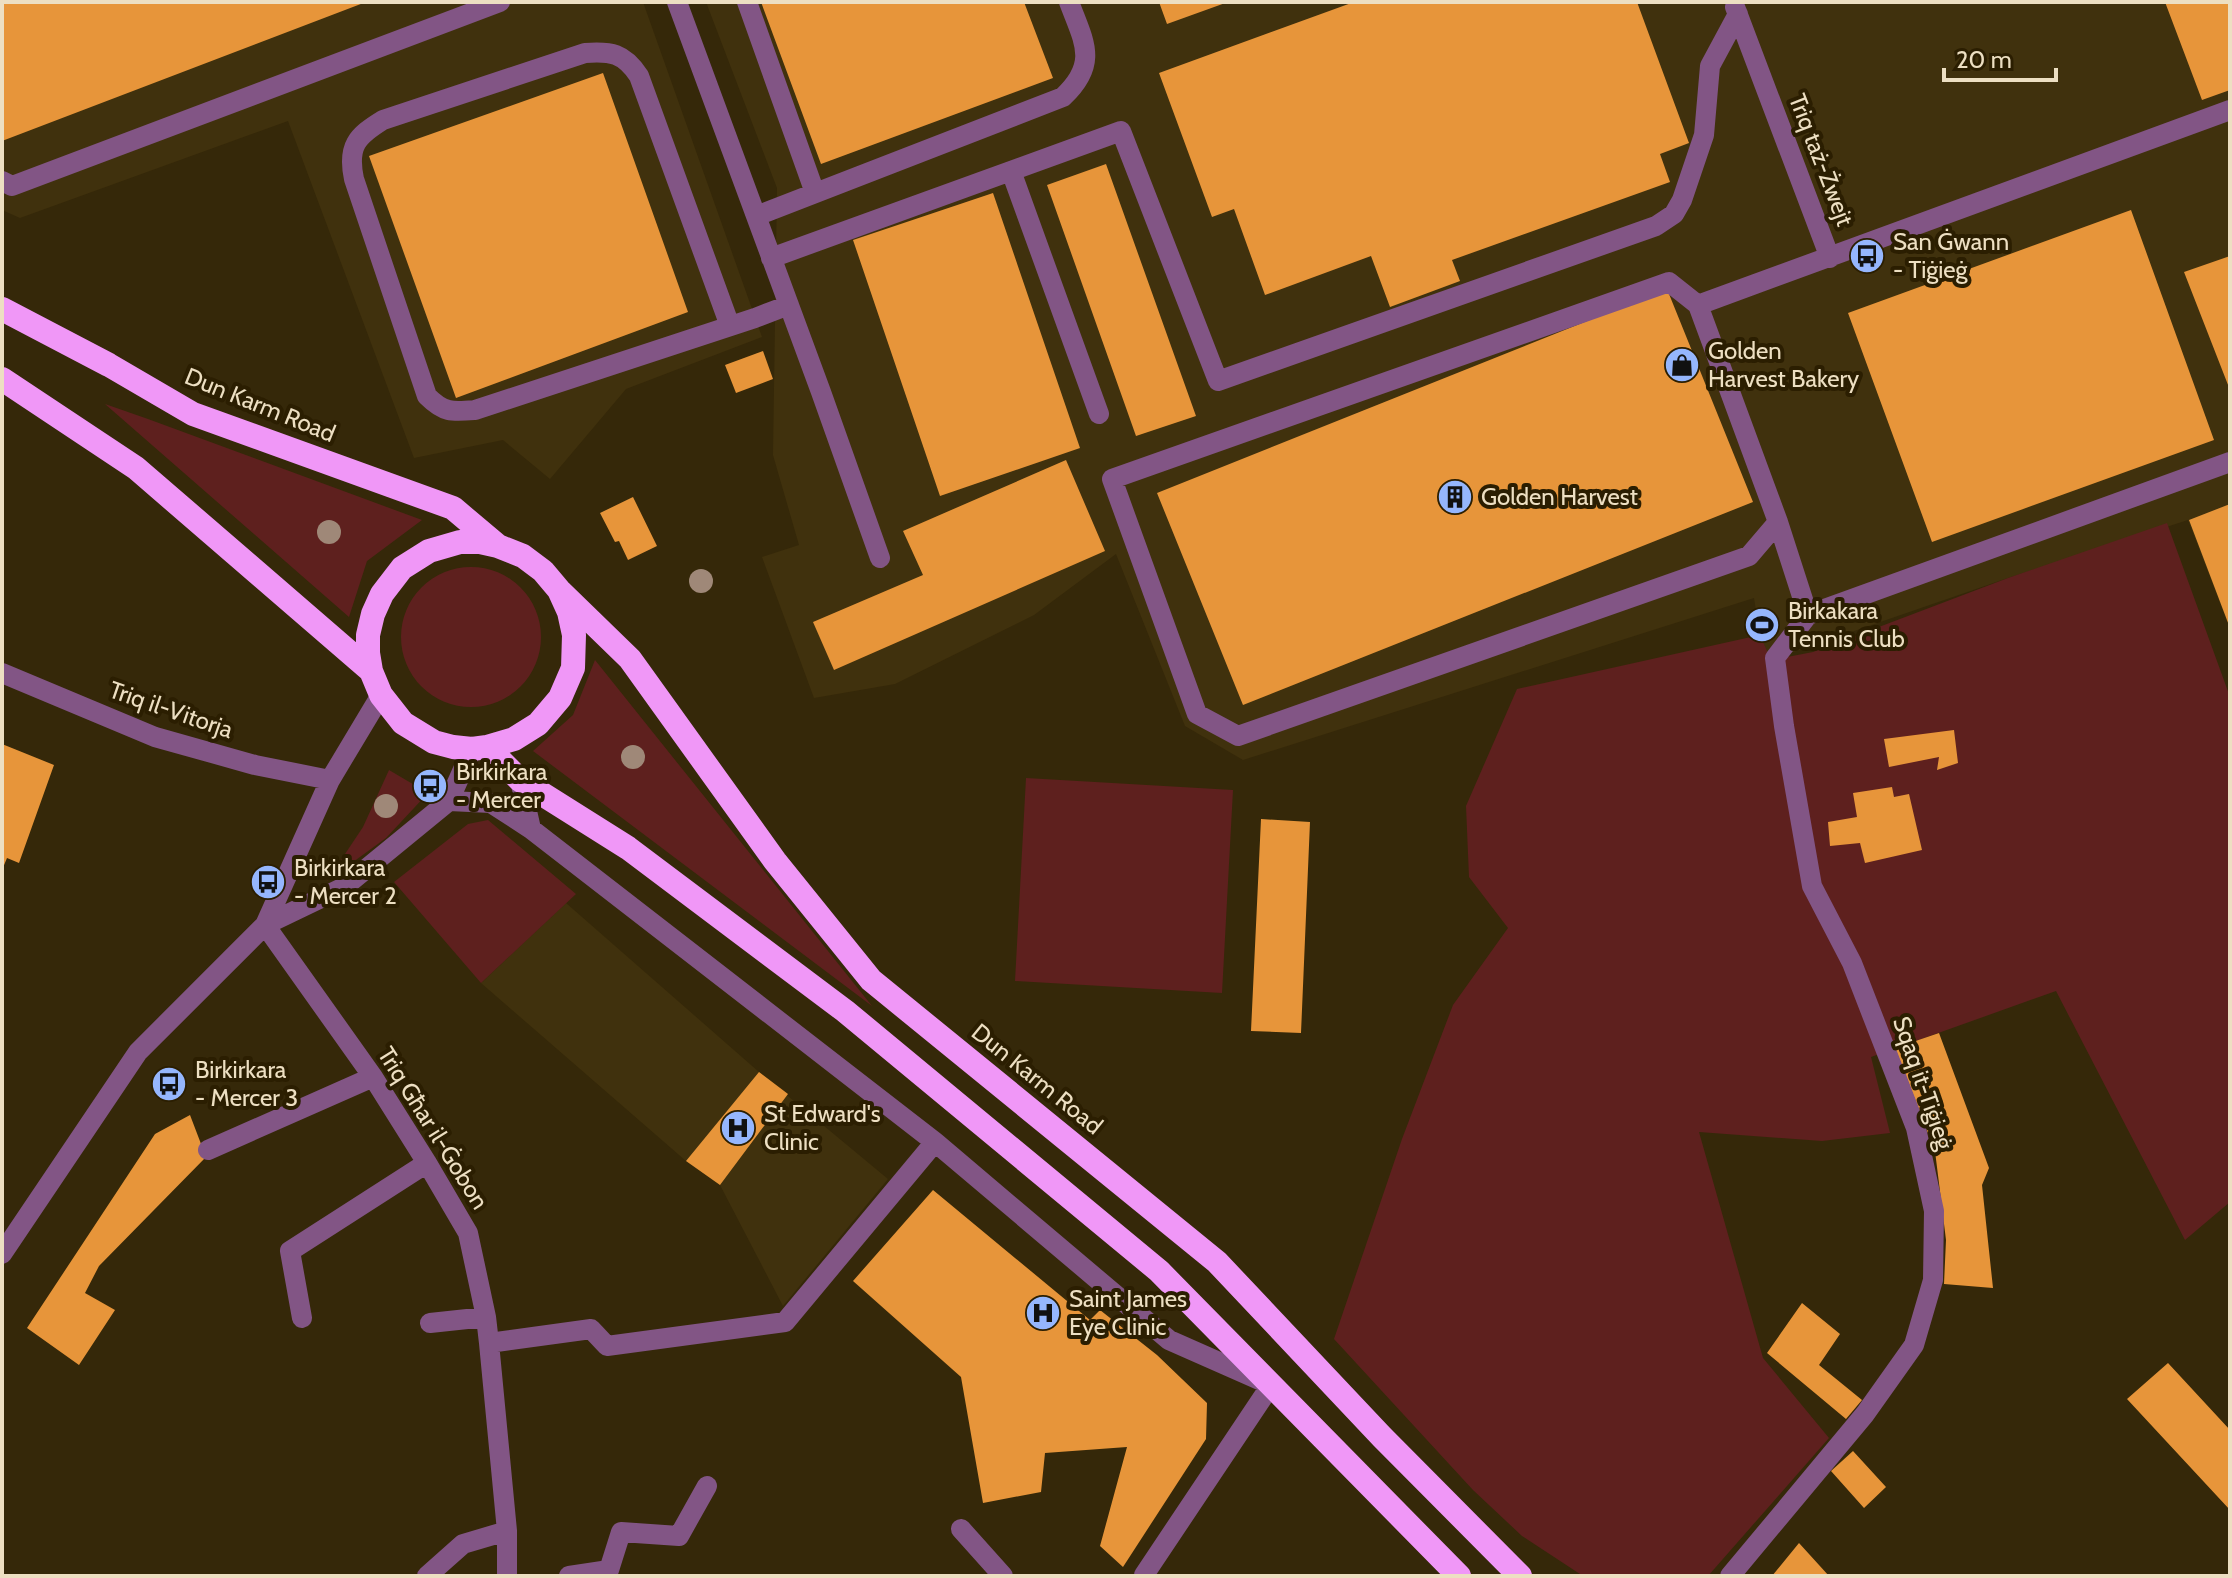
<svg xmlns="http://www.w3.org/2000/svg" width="2232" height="1578" font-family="Cabin,sans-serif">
	<rect width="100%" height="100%" fill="#352809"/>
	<path fill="#40310d" d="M2 2H643L762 337 626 389 550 479 503 440 414 458 288 121 20 218 2 210Z
		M706 2H2230V629L2188 520 2008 578 1770 660 1760 635 1754 598 1243 760 1185 726 1116 554 1034 615 895 684 814 698 762 557 799 545 773 455 777 188Z
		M566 903 759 1072 888 1179 783 1306 720 1185 686 1161 481 983Z"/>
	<path fill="#5e201e" d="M105 404 148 419 422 520 367 561 349 617Z
		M2167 523 2230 697V1202L2185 1240 2056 991 1871 1057 1890 1133 1822 1141 1699 1132 1763 1358 1829 1438 1708 1576H1583L1522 1536 1473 1490 1334 1339 1402 1139 1453 1005 1508 928 1469 877 1466 806 1517 689 1760 635 1771 660 1813 652 2008 578Z
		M401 637a70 70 0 1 1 140 0a70 70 0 1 1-140 0Z
		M595 660 872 1006 533 751 573 715Z
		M389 770 428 793 386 838 327 881 363 827Z
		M1026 778 1233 790 1222 993 1015 981Z
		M488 820 576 894 481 983 394 882 468 824Z"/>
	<path fill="#e7953a" d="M2 2H366L2 141Z
		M761 2H1024L1053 78 821 164Z
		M1159 2H1228L1167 24Z
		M1354 2H1637L1689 143 1660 154 1670 182 1452 260 1460 281 1390 307 1371 256 1265 295 1234 209 1212 217 1159 73Z
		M2165 2H2230V90L2202 100Z
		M603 73 688 312 456 398 369 156Z
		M1106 164 1196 416 1136 436 1047 185Z
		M993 193 1080 448 940 496 853 240Z
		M2131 210 2214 440 1932 542 1848 313Z
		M2230 256V390L2184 272Z
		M1667 289 1753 502 1243 705 1157 493Z
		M763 351 773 379 736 393 725 365Z
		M1066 460 1105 551 834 670 813 622 923 575 903 531Z
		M633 497 657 546 628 560 619 541 615 542 600 513Z
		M2230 504V628L2189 520Z
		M1954 730 1958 763 1937 770 1939 757 1889 767 1884 739Z
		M2 744 54 765 19 863 7 858 2 870Z
		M1892 787 1894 797 1909 794 1922 850 1865 863 1860 843 1830 846 1828 822 1857 817 1853 793Z
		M1261 819 1310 822 1301 1033 1251 1031Z
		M1939 1033 1989 1168 1982 1185 1993 1288 1944 1284 1946 1240 1935 1151 1895 1048Z
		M759 1072 788 1094 720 1185 686 1161Z
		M190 1115 206 1157 99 1266 85 1293 115 1310 79 1365 27 1328 155 1134Z
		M933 1190 1090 1320 1100 1310 1157 1355 1207 1403 1206 1439 1123 1567 1100 1546 1127 1447 1045 1453 1041 1492 983 1503 961 1377 853 1281Z
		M1802 1303 1840 1334 1819 1365 1862 1400 1846 1419 1767 1353Z
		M2168 1363 2230 1430V1510L2127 1399Z
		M1853 1451 1886 1487 1864 1508 1831 1471Z
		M1799 1543 1829 1576H1772Z"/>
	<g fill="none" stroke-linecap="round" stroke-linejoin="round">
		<path stroke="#825585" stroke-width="20" d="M677 2 821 392 880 558
			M747 2 815 193
			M1735 7 1830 258
			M1011 171 1099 414
			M2 181 12 186 500 2
			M756 216 1063 97C1099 63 1084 42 1069 2
			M771 258 1121 131 1218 381 1656 226 1674 214 1682 200 1704 135 1710 66 1738 14
			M1698 305 1669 282 1112 479 1197 714 1238 736 1749 556 1778 522
			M730 326 639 76C624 53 611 51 585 53L383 120C357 136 347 146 354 179L427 396C444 413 452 412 475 410L755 318 789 305
			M1808 615 1778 522 1698 305 2230 110
			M1808 615 2230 462
			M2 673 155 737 255 765 330 780
			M520 780 531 829 935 1142 1169 1340 1271 1385 1144 1575
			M449 801 491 803 531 829
			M265 925 373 1077 427 1163 468 1233 486 1317 489 1343 507 1531V1576
			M265 925 330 780 381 695
			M208 1150 373 1077
			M2 1254 138 1052 265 925 344 887 449 801 472 749
			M302 1318 290 1251 427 1163
			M430 1323 486 1317
			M489 1343 591 1329 607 1346 785 1322 935 1142
			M961 1529 1003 1576
			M427 1576 463 1544 507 1531
			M569 1576 609 1570 621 1532 679 1536 707 1486
			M1730 1576 1865 1414 1914 1345 1933 1280 1934 1211 1916 1128 1852 963 1812 886 1784 726 1775 658 1808 615"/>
		<path stroke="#f097f7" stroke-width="24" d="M2 309 109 365 193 414 453 508 498 546
			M2 379 136 468 371 671
			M559 590 569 612 574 635 573 668 560 698 538 724 514 739 487 747 472 749 453 747 434 742 403 723 381 695 371 671 368 653V635L373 614 382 594 402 568 429 551 460 542H480L498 546 523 556 543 571 559 590 630 659 775 861 871 980 1217 1262 1382 1437 1520 1576
			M487 747 520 780 628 848 845 1011 1159 1271 1459 1576"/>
	</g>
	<g fill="#9f8878">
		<circle cx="329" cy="532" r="12"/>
		<circle cx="701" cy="581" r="12"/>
		<circle cx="633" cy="757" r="12"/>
		<circle cx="386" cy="806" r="12"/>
	</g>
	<defs>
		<g id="bus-disc" transform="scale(1.8)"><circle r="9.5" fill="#95b6fd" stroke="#2b1e01"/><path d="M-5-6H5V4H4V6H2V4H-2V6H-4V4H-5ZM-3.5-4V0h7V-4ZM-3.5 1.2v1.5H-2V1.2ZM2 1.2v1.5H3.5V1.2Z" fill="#111"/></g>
		<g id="shop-disc" transform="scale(1.8)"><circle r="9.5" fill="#95b6fd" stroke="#2b1e01"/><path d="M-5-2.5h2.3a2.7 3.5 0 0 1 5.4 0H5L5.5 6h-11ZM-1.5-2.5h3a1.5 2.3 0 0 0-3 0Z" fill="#111"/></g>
		<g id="building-disc" transform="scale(1.8)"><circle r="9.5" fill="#95b6fd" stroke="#2b1e01"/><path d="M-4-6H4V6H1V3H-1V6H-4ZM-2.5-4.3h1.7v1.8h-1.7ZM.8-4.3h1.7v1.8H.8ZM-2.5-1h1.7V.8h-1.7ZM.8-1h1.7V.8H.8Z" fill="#111"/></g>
		<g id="stadium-disc" transform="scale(1.8)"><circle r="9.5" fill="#95b6fd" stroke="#2b1e01"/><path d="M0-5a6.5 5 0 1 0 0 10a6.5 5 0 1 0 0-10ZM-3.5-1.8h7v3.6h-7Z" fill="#111"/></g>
		<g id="hospital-disc" transform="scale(1.8)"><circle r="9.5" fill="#95b6fd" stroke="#2b1e01"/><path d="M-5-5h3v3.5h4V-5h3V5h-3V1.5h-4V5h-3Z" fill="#111"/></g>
	</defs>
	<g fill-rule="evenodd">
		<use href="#bus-disc" x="1867" y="256"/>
		<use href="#shop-disc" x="1682" y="365"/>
		<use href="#building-disc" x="1455" y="497"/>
		<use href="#stadium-disc" x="1762" y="625"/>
		<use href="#bus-disc" x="430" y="786"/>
		<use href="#bus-disc" x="268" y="882"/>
		<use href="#bus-disc" x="169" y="1084"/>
		<use href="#hospital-disc" x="738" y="1128"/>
		<use href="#hospital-disc" x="1043" y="1313"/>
	</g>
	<g text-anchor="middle" stroke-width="8" stroke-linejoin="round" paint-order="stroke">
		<g font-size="24" fill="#eddfc2" stroke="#2b1e01">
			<text transform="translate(1821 160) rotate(69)" y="8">Triq taż-Żwejt</text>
			<text transform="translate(260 405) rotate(22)" y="8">Dun Karm Road</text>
			<text transform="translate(171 710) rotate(19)" y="8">Triq il-Vitorja</text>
			<text transform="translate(1037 1079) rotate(39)" y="8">Dun Karm Road</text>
			<text transform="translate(1923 1083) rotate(71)" y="8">Sqaq it-Tiġieġ</text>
			<text transform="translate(433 1128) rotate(58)" y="8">Triq Għar il-Ġobon</text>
		</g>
		<g font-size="24" fill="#eddfc2" stroke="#2b1e01" text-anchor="start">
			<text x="1893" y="250">San Ġwann<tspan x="1893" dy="28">- Tiġieġ</tspan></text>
			<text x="1708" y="359">Golden<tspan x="1708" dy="28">Harvest Bakery</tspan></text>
			<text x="1481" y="505">Golden Harvest</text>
			<text x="1788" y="619">Birkakara<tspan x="1788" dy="28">Tennis Club</tspan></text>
			<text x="456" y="780">Birkirkara<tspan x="456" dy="28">- Mercer</tspan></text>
			<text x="294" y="876">Birkirkara<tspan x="294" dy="28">- Mercer 2</tspan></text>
			<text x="195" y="1078">Birkirkara<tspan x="195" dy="28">- Mercer 3</tspan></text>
			<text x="764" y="1122">St Edward's<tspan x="764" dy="28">Clinic</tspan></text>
			<text x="1069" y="1307">Saint James<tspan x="1069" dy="28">Eye Clinic</tspan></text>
		</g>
	</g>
	<rect width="2232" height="1578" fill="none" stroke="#eddfc2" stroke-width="8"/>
	<path d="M1944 68v12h112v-12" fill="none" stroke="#eddfc2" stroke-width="4"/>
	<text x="1956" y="68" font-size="24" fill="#eddfc2" stroke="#2b1e01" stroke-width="6" paint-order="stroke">20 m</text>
</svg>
